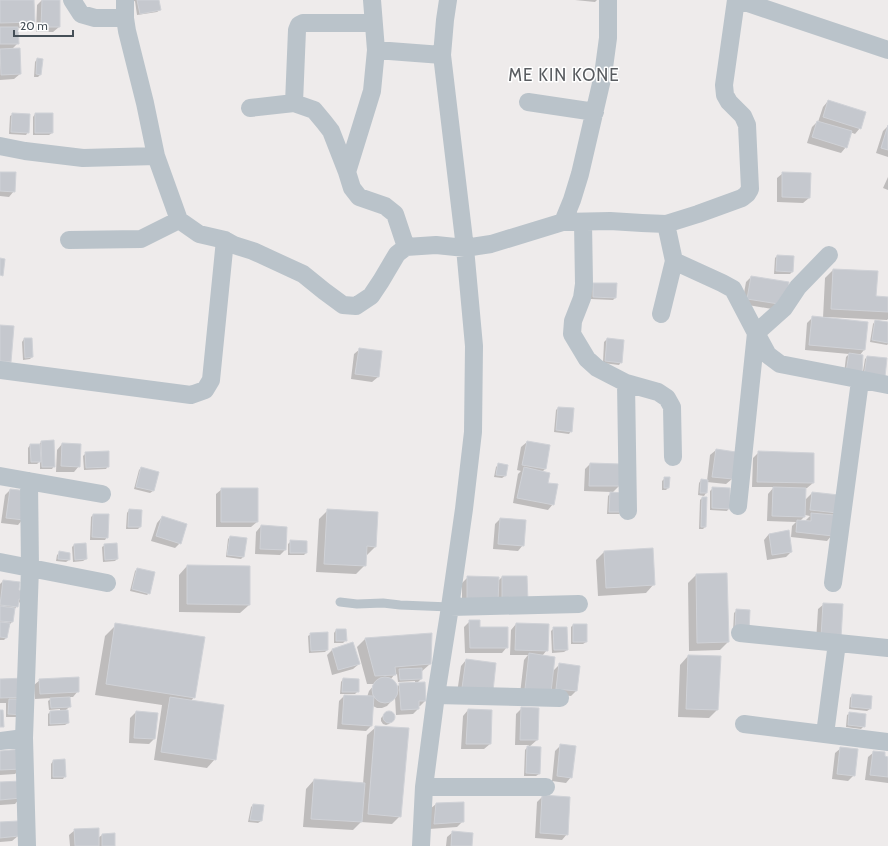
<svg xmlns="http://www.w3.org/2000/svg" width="888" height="846" font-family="Cabin,sans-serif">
	<rect width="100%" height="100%" fill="#eeebeb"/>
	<path fill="#0003" fill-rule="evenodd" d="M0 0H33L34 22 28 27 17 28 18 43 12 49 20 74 14 79 0 80Z
		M42 0H59V27L53 32H36L37 5Z
		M132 0H158L160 10 157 12 137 15 135 1 132 2Z
		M575 0H597L595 2Z
		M37 59 40 75 38 77H34L35 62Z
		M828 101 860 128 855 134 850 132 846 147 841 153 807 143 812 127 817 122H818L823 107Z
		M13 114 28 132 26 135 9 134 10 116Z
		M35 114 52 133 49 135H33V117Z
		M888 126V157L876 153 883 131Z
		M0 173 14 191 9 197 0 196Z
		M783 173 809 198 803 203 777 202V178Z
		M888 177V190L883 188Z
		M777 256 792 272 790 274H774L775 258Z
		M833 270 875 297 888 298V319L887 320 825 317V319L867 323 864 350 844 374 846 357 849 354 805 350 807 323 813 317 823 318 825 278Z
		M751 277 787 283 778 310 742 304 746 282Z
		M594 284 615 298 613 300 591 299V286Z
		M875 321 888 323V344L887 345 870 342 873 324Z
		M24 339 32 357 30 359 23 360 22 342Z
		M607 339 621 362 619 365 603 363 604 342Z
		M360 349 378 377 372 382 351 379 354 354Z
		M867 357 886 359 862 377 865 359Z
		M558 408 571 431 569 434 554 432 556 410Z
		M41 442 54 466 52 469H40V461L37 464H28V448L30 445H39Z
		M527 442 549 446 545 469 542 472 546 483 553 504 548 510 513 503 518 474 521 471 517 470 521 447Z
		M62 444 79 466 74 472H56L57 450Z
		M716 450 735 452 732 479 726 484 707 482 706 493 704 496 698 495 699 483 701 480 707 481 710 455Z
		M759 452 813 483 807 488H805V500L812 493 838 496 832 535 827 541 791 537 792 526 796 522 767 521 768 494 774 487H752L753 458ZM805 515 810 516 806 520V522L800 521 804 517Z
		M86 453 108 466 106 469 84 470 83 456Z
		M499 464 505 476 502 478 494 477 496 467Z
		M590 464 619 486 612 493 622 512 619 514H607L608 496 612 492 584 491 585 469Z
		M141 468 158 472 153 491 150 493 134 489 139 470Z
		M665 478 668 488 666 490H662V481Z
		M713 488 729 508 727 511 710 510V491Z
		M222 489 257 522 251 527H216V494Z
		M10 490 23 519 18 525 1 523 5 495Z
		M702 498 705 527 703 529H699L700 500Z
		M129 510 140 527 138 529H126L127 513Z
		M328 510 376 546 367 555 365 554V565L356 574 316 572 319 519Z
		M93 515 107 537 105 540H90L91 517Z
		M162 517 180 543 175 548 151 541 157 523Z
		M500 519 523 545 518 551 493 549 495 524Z
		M261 526 285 550 280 555 255 554 256 532Z
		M788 531 791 552 786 557 767 560 764 540 769 534Z
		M230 537 243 557 241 559 226 557 228 539Z
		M291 541 306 553 304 555H288V544Z
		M75 544 86 559 83 561 73 562 72 547Z
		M105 545 117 559 115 561 103 562 102 547Z
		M60 552 69 553V560L66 562 56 561 57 555Z
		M604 552 654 584 646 593 598 596 596 560Z
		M187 566 249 605 240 613 179 612V575Z
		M137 569 149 593 147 595 130 591 135 571Z
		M726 574 728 642 720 650 689 651 688 583 696 575Z
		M468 577 498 581 502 577H526L527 601 462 606V583Z
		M3 581 22 599 14 610 12 622 10 624 6 638 4 640H0V584Z
		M824 604 840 638 816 642 818 609Z
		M736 611 746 633 733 632 734 613Z
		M470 621 479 628 507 647 502 653H465L464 627Z
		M516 624 547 650 542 656 552 672 560 664 576 691 571 696 551 694H520L524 660 528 655H510L511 630Z
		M116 625 194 697 191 701 215 759 207 768 154 760 162 705 95 695 105 636Z
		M573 625 586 642 583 644H571V627Z
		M554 628 567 650 564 652 552 653 551 631Z
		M336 630 346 640 343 643H334V633Z
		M311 634 327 650 325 652 309 653 308 636Z
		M365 639 430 664 421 672V679L417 683 425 701 420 706H418V709L413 714 396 715 395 697 387 706 382 708H377L373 706 371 726 366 731 337 729 339 701 344 696 367 697 369 691 375 684H367L357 647ZM395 674H397L398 682 415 681V683L400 684 397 687 393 681 390 680Z
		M353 644 359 664 353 669 332 675 327 655 332 650Z
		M688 656 717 710 709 718 678 717 680 665Z
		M466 660 495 664 457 693 461 666Z
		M24 679 20 717H6V703H0V680Z
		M343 679 358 691 355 694H340L341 682Z
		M40 680 78 691 73 697H69L70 706 65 711 68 723 65 725 48 726V714L50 712 60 711V709L49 710 48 701 52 698 35 699 34 685Z
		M852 695 870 709 867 711 849 709 850 698Z
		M522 708 537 740 529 747 539 774 536 776H524L525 750 529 745H515L516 714Z
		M468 710 490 744 484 749H461L463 716Z
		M136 712 156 714 154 739 149 744 129 743 130 718Z
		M389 712 392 713 394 715V718L389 724 386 725 383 724 381 721V718L386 713Z
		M850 713 864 726 861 729 846 727 847 715Z
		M376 727 400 816 392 824 361 822 353 830 303 827 306 789 314 780 363 784 367 735Z
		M561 745 571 777 566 783 552 781 555 751Z
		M841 748 854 775 848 781 832 779 835 753Z
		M0 752 21 768 15 774 0 775Z
		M874 752 884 757 888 758V783L865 780 868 757Z
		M53 761 65 776 63 779H51V764Z
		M0 783 20 798 15 804 0 805Z
		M543 796 567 834 562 840 535 838 537 802Z
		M436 804 463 821 457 827 429 829 430 809Z
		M253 805 263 806 261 821 258 823 248 822 251 807Z
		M0 823 18 836 12 841 0 842Z
		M75 830 98 838 102 835 114 846H70L69 835Z
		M453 832 471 846H446L447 837Z"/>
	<path fill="#c5c8ce" stroke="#d0d2d7" d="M0 0H34L35 22 0 23Z
		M42 0H60V27H41Z
		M137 0H159L161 10 140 14Z
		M0 27H18L19 44H0Z
		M20 48 21 74 1 75 0 49Z
		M37 58 43 59 41 75 36 74Z
		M828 100 866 112 861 129 823 117Z
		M12 113 30 114 29 133 11 132Z
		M35 113H53V133H35Z
		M817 121 852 131 847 148 812 137Z
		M888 125V150L881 148Z
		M0 172H16L15 192 0 191Z
		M782 172 811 173 810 198 782 197Z
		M777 255 794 256 793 272 776 271Z
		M0 258 5 259 3 276 0 275Z
		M833 269 878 271 876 296 888 297V312L831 309Z
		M751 276 789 282 785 305 747 299Z
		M593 283H617L616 298 593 297Z
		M812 316 868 322 865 350 809 345Z
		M875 320 888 322V343L872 340Z
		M0 325 14 326 11 362 0 361Z
		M24 338H32L33 357 25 358Z
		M607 338 624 340 622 363 605 361Z
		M359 348 382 351 379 377 355 374Z
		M849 353 863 355 862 374 846 372Z
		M867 356 887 358 885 377 864 375Z
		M558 407 574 408 572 432 556 430Z
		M54 440 55 467H42L41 441Z
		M527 441 550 445 546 469 522 465Z
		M62 443 81 444 80 467 61 466Z
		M30 444H40L41 462H31Z
		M716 449 736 452 733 479 712 477Z
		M109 451V467L86 468 85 452Z
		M758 451 814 453V483L757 482Z
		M498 463 508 465 506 476 496 475Z
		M590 463 621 464 620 486H589Z
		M141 467 159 472 154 491 136 487Z
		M524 467 550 473 548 483 558 484 554 505 517 498Z
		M664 477H670L669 488H664Z
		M701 479 708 480 707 493H700Z
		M712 487 730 488V509L712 508Z
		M773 487 806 488 805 517 772 516Z
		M221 488H258V522H221Z
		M10 489 28 491 24 520 6 518Z
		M610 492 623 493V512H609Z
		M812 492 839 495 837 513 810 510Z
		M702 497H707L706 527H701Z
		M129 509 142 510 141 527H128Z
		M327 509 378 512 376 547 367 546 366 566 324 564Z
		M811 513 835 515 833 536 796 532 797 520 811 521Z
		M93 514H109L108 538 92 537Z
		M162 516 187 524 181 544 156 536Z
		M500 518 526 520 524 546 498 544Z
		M261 525 287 527 286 550 260 549Z
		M789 530 792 552 772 555 769 534Z
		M230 536 247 538 244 557 227 555Z
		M290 540 307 541V553H290Z
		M86 543 87 559 75 560 74 544Z
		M117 543 118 559 105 560 104 544Z
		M653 548 655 585 606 588 604 551Z
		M59 551 70 553V560L58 559Z
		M187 565 250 566V605L187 604Z
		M137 568 155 572 150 594 132 589Z
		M727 573 729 642 697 643 696 574Z
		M467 576 499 577 498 602 467 601Z
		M502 576H527L528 602H502Z
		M3 580 20 582 19 590 24 591 23 600 19 599 18 607 0 605Z
		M823 603 843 604 841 638 821 637Z
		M0 606 15 608 13 622 0 621Z
		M736 609 750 610 749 631 735 630Z
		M469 620H480V627H508V648H470Z
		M0 622 10 623 7 638 0 637Z
		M115 623 205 637 195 698 106 684Z
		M516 623 549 624 548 651 515 650Z
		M573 624H587V642H573Z
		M553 627H567L568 650H554Z
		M336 629H346L347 641H336Z
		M328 632V650L311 651 310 633Z
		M432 633 431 664 395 667 396 675 375 676 365 638Z
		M353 642 360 664 338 670 332 649Z
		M529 653 555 657 551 692 525 689Z
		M688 655 721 656 718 710 686 709Z
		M466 659 496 663 493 691 462 688Z
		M559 663 580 666 577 691 556 689Z
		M422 668V679L400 680 399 669Z
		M79 677V692L40 694 39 679Z
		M372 690a13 13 0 1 1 26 0a13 13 0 1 1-26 0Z
		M25 678 26 697 0 698V679Z
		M343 678 359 679V692H342Z
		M425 682 426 701H419V709L401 710 399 683Z
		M852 694 872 696 871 709 851 707Z
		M344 695 374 696 372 726 342 724Z
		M70 697 71 707 51 708 50 698Z
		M170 697 224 705 216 760 161 752Z
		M9 699H24V715L8 714Z
		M521 707 539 708 538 740H520Z
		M468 709 492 710 491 744H466Z
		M0 710H3L4 727H0Z
		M68 710 69 723 50 724V711Z
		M136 711 158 713 155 739 134 738Z
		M383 717a6 6 0 1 1 12 0a6 6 0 1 1-12 0Z
		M849 712 866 714 865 727 848 725Z
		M375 726 409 728 401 817 368 814Z
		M560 744 576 746 572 778 557 776Z
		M527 746 541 747 540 774 526 773Z
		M840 747 858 749 855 776 837 774Z
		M21 749 22 769 0 770V751Z
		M873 751 885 752V756L888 757V777L870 775Z
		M65 759 66 777H53V760Z
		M314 779 365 783 362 822 311 819Z
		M20 781 21 798 0 800V782Z
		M542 795 570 797 568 835 540 833Z
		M464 802V822L434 824 436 803Z
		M253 804 264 805 262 821 250 820Z
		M18 821 19 836 0 838V822Z
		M99 828V846H75L74 829Z
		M452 831 473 833 472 846H451Z
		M115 833V846H102V834Z"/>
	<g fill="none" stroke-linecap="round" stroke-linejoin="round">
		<path stroke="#bac3ca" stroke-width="9" d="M340 602 357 604 383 603 400 605 450 607"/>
		<path stroke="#bac3ca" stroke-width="18" d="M72 0 81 14 95 18H125
			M125 0V18L127 31 145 103 156 156 179 220 199 234 225 240 234 245 253 251 303 274 324 291 343 305 356 306 371 296 381 281 397 254 406 247 436 245 465 248 491 244 563 222 572 200 580 174 603 75 608 38V0
			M739 0 888 50
			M376 50 442 55
			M528 102 595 112
			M294 103 297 30 299 25 303 23H373
			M250 108 294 103 314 110 324 122 331 131 347 172 352 188 359 197 385 206 395 214 406 247
			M0 146 25 151 83 158 156 156
			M347 172 372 91 376 50 372 0
			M563 222 610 221 642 223 666 224 698 214 742 198 747 194 750 189 747 125 743 116 729 102 725 95 724 85 736 0
			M583 222 584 284 582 298 573 321 572 334 587 359 597 368 626 383 658 392 667 398 672 407 673 457
			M69 240 141 239 179 220
			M674 261 722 283 733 289 756 333 768 355 780 364 888 385
			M661 314 674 261 666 224
			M0 370 191 395 205 390 211 380 225 240
			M626 383 628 511
			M0 476 102 494
			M738 506 756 333 784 308 798 287 829 255
			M0 562 107 583
			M833 583 860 381
			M450 607 579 604
			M740 633 888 648
			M436 695 560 698
			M744 724 888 742
			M825 734 837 643
			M0 741 24 738
			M424 787H546
			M27 846 24 738 30 568 29 481
			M421 846 424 787 436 695 450 607 464 509 473 432 474 346 465 248 442 55 445 20 448 0"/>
	</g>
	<g text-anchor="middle" stroke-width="3" stroke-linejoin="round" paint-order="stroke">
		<g font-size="17" letter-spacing="1" fill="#595c60" stroke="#fff">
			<text x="564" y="81">ME KIN KONE</text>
		</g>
	</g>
	<path d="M14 30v6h59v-6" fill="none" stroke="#454f57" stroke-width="2"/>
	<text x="20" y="30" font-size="12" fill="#454f57" stroke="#ffffff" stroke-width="3" paint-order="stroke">20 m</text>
</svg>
